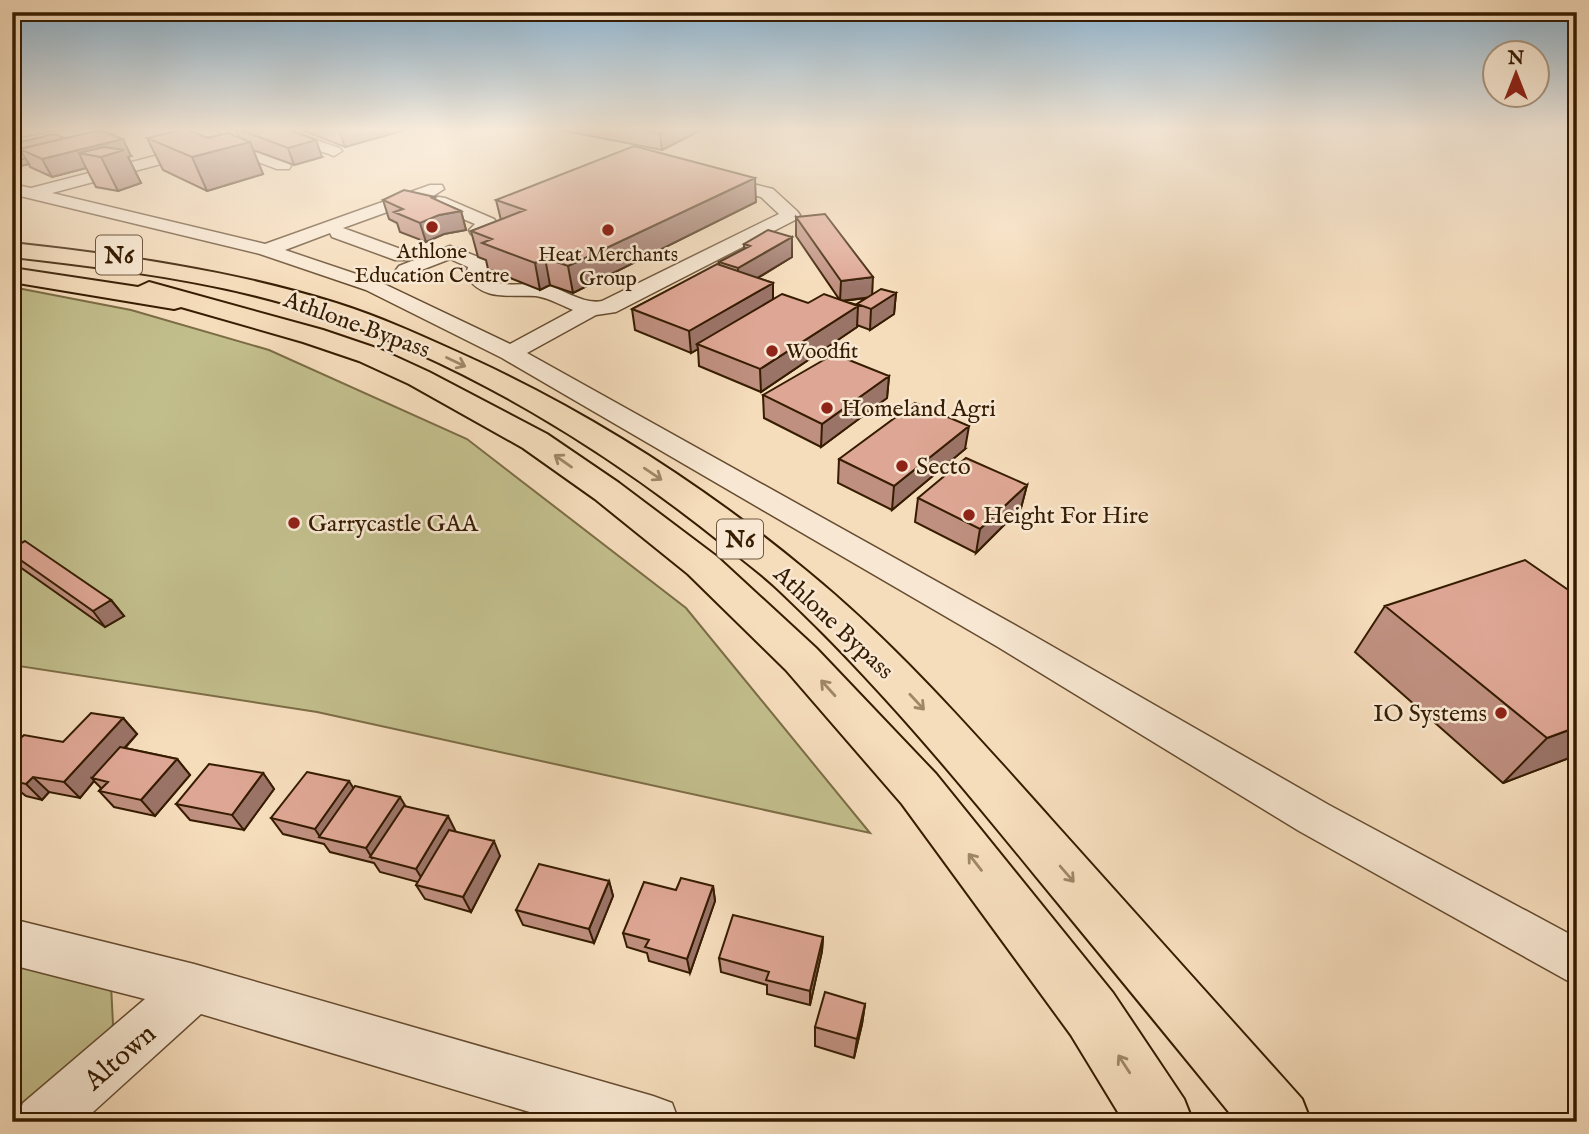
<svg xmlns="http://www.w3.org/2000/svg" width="1589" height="1134" font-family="'IM FELL English',serif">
	<rect width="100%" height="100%" fill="#f5dcbb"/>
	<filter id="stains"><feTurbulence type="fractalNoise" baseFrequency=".00286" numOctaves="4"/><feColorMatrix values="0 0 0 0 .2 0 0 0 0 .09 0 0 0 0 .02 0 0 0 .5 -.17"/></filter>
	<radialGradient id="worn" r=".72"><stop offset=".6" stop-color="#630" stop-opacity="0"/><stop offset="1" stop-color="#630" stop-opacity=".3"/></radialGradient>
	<path fill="#c2be8c" stroke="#7c6d46" stroke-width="2" d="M12 287 131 310 269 350 467 439 686 608 870 833 317 712 12 665Z
		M12 959 111 985 113 1024 110 1035 18 1122H12Z"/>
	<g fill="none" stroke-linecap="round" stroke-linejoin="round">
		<g stroke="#664c30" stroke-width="3">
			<path id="minor" d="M102 128H123L98 139 53 140 12 150V140L53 132Z
				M214 128H234L238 136 233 142 289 163 291 166 289 169H277L221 148 52 193 265 244 430 185H442L444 189 433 196 445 198 494 219 497 223C491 232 482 237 471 234L469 230 475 224 435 207 412 203 343 228 409 252 412 256 409 260H395L332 237 330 233 285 250 380 282 510 344 573 310C561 305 549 298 536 296 509 294 484 302 466 276L468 267 450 259 406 276 399 274 396 270 399 266 450 246 486 260 489 264 486 275C501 291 525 281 545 285 564 289 583 305 602 301L779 214 761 197 708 183 706 179 708 175 714 174 773 189 797 211 800 215 797 219 616 312 596 315 527 353 1022 629 1329 805 1577 938V986L1299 831 998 647 502 358 366 290 260 254 12 194V184L31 188 217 140 223 135Z
				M271 128H282L339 148 342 151 334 156 329 154 271 134Z
				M12 919 194 964 653 1096 672 1103 679 1122H563L201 1014 82 1122H16L23 1103 145 999 12 965Z"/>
		</g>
		<g stroke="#361c01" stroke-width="4">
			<path id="highway" d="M12 243C122 255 230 270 336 303 384 318 431 340 477 361 595 416 707 488 808 572 897 645 973 732 1050 818 1134 912 1218 1005 1302 1099L1311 1122H1237C1170 1039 1102 957 1034 874 955 777 875 681 784 595 766 577 744 561 724 545 605 449 465 363 319 314 220 281 115 269 12 257Z
				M12 268 138 287 149 282 323 330 379 349 429 372 547 434 619 483 716 556 816 648 936 774 1113 993 1184 1099 1193 1122H1124L1071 1035 902 804 786 670 688 574 595 499 523 448 409 384 359 361 303 342 181 307 174 309 12 282Z"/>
		</g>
		<use href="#minor" fill="#f8e8d3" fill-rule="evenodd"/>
		<use href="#highway" fill="#f5dcbb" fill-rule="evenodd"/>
	</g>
	<path fill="#bf8f7f" stroke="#361c01" stroke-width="2" fill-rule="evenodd" d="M235 128 322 157 294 165 253 150 263 174 207 191 163 170 147 138 239 137Z
		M297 128H412L345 147Z
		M550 128H705L662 150Z
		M65 138 131 156 128 157 141 183 118 191 96 187 86 168 52 177 30 167 29 164 12 168V144Z
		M435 197V200L461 211 466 230 444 234 426 242 400 232 397 223 389 219 383 200Z
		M496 200 756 202 573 293 550 285 540 290 488 269 486 260 478 257 471 231 501 220Z
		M796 217 872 295 896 293 894 314 870 330 857 325V327L761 392 699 366 698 349 691 353 635 330 632 309 719 265V262L744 249V244L792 237V257L758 278 773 283V300L808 303 839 299 796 236ZM866 298 857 304V305L844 301Z
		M889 376 887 398 821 447 764 418 763 395Z
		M965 449 892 510 838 483 839 459Z
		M1027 485 1021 508 976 553 915 522 918 498Z
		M12 548 111 600 124 616 105 627 20 567 12 556Z
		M1577 596V755L1503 783 1355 652 1385 606Z
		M123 718 137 734 125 748 177 759 190 775 155 816 114 807 99 791 101 788 94 781 80 798 49 792 42 800 26 796 12 785V729L21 738 63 742Z
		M263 773 274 789 244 830 190 820 176 804Z
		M353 788 406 807 456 832 500 856 471 912 425 899 416 885 418 882 380 872 374 863 330 852 324 844 283 834 271 818Z
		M609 881 613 896 594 943 523 925 516 910Z
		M713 886 715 901 690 973 649 961 647 953 627 947 623 933 676 890Z
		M823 937 822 951 810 1005 767 994V985L721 972 719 958Z
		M865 1004 862 1024 854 1058 815 1046V1027Z"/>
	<path fill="#9b7468" stroke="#361c01" stroke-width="2" d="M348 128H412L345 147 339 130Z
		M671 128H705L662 150 660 133Z
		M123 139 131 156 128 157 141 183 118 191 101 157 79 153 86 168 52 177 42 159Z
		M316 140 322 157 294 165 288 148Z
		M250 142 263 174 207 191 192 157Z
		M25 158 29 164 12 168V162Z
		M755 178 756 202 573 293 568 266Z
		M435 197 439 215 461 211 466 230 444 234 426 242 420 223 432 198Z
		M792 237V257L739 289 738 268Z
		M545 258 550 285 540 290 535 263Z
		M873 277 872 297 840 301 841 281Z
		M773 283V304L697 344 698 349 691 353 689 331Z
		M896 293 894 314 870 330 871 309Z
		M858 306 857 327 761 392 760 369Z
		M889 376 887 398 821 447 822 424Z
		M969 426 965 449 892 510 894 486Z
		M1027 485 1021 508 976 553 980 529Z
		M111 600 124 616 105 627 93 611Z
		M123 718 137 734 96 779 92 778 94 781 80 798 64 782Z
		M1577 727V755L1503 783 1547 738Z
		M12 729 26 743 12 756Z
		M177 759 190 775 155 816 141 800Z
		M263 773 274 789 244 830 232 815Z
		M33 777 49 792 42 800 26 784Z
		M349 781 359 797 320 837 315 829Z
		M400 797 409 812 372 858 366 848Z
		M448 816 456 832 425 884 416 869Z
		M494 841 500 856 471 912 463 897Z
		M609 881 613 896 594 943 589 929Z
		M713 886 715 901 690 973 687 959Z
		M823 937 822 951 810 1005V991Z
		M865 1004 862 1024 854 1058 857 1039Z"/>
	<path fill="#dea694" stroke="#361c01" stroke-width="2" d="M235 128H283L316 140 288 148Z
		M333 128H348L339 130Z
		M632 128H671L660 133Z
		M185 129 208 138 228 133 250 142 192 157 147 138Z
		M100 130 123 139 42 159 20 149Z
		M54 134 65 138 20 149 25 158 12 162V144Z
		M634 146 755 178 568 266 545 258 535 263 482 243 492 239 471 231 525 210 496 200Z
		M104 147 124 150 101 157 79 153Z
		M404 190 435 197 432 198 461 211 439 215 420 223 394 212 403 209 383 200Z
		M825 214 873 277 841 281 796 217Z
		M768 230 792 237 738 268 719 262 750 246 744 244Z
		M717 264 773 283 689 331 632 309Z
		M881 289 896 293 871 309 857 304Z
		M782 294 808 303 824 294 858 306 760 369 697 344Z
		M834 354 889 376 822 424 763 395Z
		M915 403 969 426 894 486 839 459Z
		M966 458 1027 485 980 529 918 498Z
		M25 541 111 600 93 611 12 554V548Z
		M1525 560 1577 596V727L1547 738 1385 606Z
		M91 713 123 718 64 782 33 777 26 784 12 781V777L16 773H12V746L24 735 63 742Z
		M120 747 177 759 141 800 99 791 108 782 92 778Z
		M209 764 263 773 232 815 176 804Z
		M307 772 349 781 315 829 271 818Z
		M355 786 400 797 366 848 319 837Z
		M404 806 448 816 416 869 370 857Z
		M449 830 494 841 463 897 416 885Z
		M539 864 609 881 589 929 516 910Z
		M681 878 713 886 687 959 645 947 649 940 623 933 644 882 676 890Z
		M733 915 823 937 810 991 766 980 769 972 719 958Z
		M825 992 865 1004 857 1039 815 1027Z"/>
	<defs><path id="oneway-shaft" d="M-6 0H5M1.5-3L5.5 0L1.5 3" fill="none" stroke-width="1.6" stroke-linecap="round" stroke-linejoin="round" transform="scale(1.75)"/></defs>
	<g stroke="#9f8667">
		<use href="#oneway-shaft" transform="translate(456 362) rotate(25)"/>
		<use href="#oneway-shaft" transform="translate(563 461) rotate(-145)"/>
		<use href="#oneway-shaft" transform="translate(653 474) rotate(34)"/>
		<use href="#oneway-shaft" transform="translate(828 688) rotate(-132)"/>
		<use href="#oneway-shaft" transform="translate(917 702) rotate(47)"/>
		<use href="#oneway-shaft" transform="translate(975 862) rotate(-128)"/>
		<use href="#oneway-shaft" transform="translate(1067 874) rotate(49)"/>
		<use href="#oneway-shaft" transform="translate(1124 1064) rotate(-123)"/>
	</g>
	<linearGradient id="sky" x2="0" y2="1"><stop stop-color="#8bb6d6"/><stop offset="0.45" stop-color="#faefe0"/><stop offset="1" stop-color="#faefe0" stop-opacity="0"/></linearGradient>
	<rect width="1589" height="287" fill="url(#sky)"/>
	<g fill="#8f2418" stroke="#f8e8d3" stroke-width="2.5">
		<circle cx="432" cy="227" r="7"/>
		<circle cx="608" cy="230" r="7"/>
		<circle cx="772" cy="351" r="7"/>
		<circle cx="827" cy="408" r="7"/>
		<circle cx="902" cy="466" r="7"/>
		<circle cx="969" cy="515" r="7"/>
		<circle cx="294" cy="523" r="7"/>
		<circle cx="1501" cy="713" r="7"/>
	</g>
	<g text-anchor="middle" stroke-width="5" stroke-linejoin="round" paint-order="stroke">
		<g font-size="21" fill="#361c01" stroke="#f8e8d3">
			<text x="432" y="258">Athlone<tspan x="432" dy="24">Education Centre</tspan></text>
			<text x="608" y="261">Heat Merchants<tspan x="608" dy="24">Group</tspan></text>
			<text x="786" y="358" text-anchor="start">Woodfit</text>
		</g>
		<g fill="#f8e8d3" stroke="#705940" stroke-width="2">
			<rect x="96" y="235.5" width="46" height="39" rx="5"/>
			<rect x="717" y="519.5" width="46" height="39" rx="5"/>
		</g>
		<g font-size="23" font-weight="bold" fill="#361c01">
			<text x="119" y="263">N6</text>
			<text x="740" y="547">N6</text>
		</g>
		<g font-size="24" fill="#361c01" stroke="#f8e8d3">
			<text transform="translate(357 324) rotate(20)" y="8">Athlone Bypass</text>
			<text transform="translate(834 622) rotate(43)" y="8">Athlone Bypass</text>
		</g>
		<g font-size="24" fill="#361c01" stroke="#f8e8d3" text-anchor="start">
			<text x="841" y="416">Homeland Agri</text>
			<text x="916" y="474">Secto</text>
			<text x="983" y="523">Height For Hire</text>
			<text x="308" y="531">Garrycastle GAA</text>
			<text x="1487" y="721" text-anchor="end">IO Systems</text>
		</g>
		<g font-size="28" fill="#361c01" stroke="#f8e8d3">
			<text transform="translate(119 1056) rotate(-41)" y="10">Altown</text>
		</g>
	</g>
	<rect width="1589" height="1134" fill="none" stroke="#f5dcbb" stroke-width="42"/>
	<rect x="14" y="14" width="1561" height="1106" fill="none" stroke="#361c01" stroke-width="3.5"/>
	<rect x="21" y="21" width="1547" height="1092" fill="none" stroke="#361c01" stroke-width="2"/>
	<g transform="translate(1516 74)"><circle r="33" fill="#f8e8d3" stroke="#aa967f" stroke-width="2"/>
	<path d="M0-5L12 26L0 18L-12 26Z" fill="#8f2418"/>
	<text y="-10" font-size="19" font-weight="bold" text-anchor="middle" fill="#361c01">N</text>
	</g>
	<rect width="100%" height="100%" filter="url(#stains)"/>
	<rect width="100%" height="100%" fill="url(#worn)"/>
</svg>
